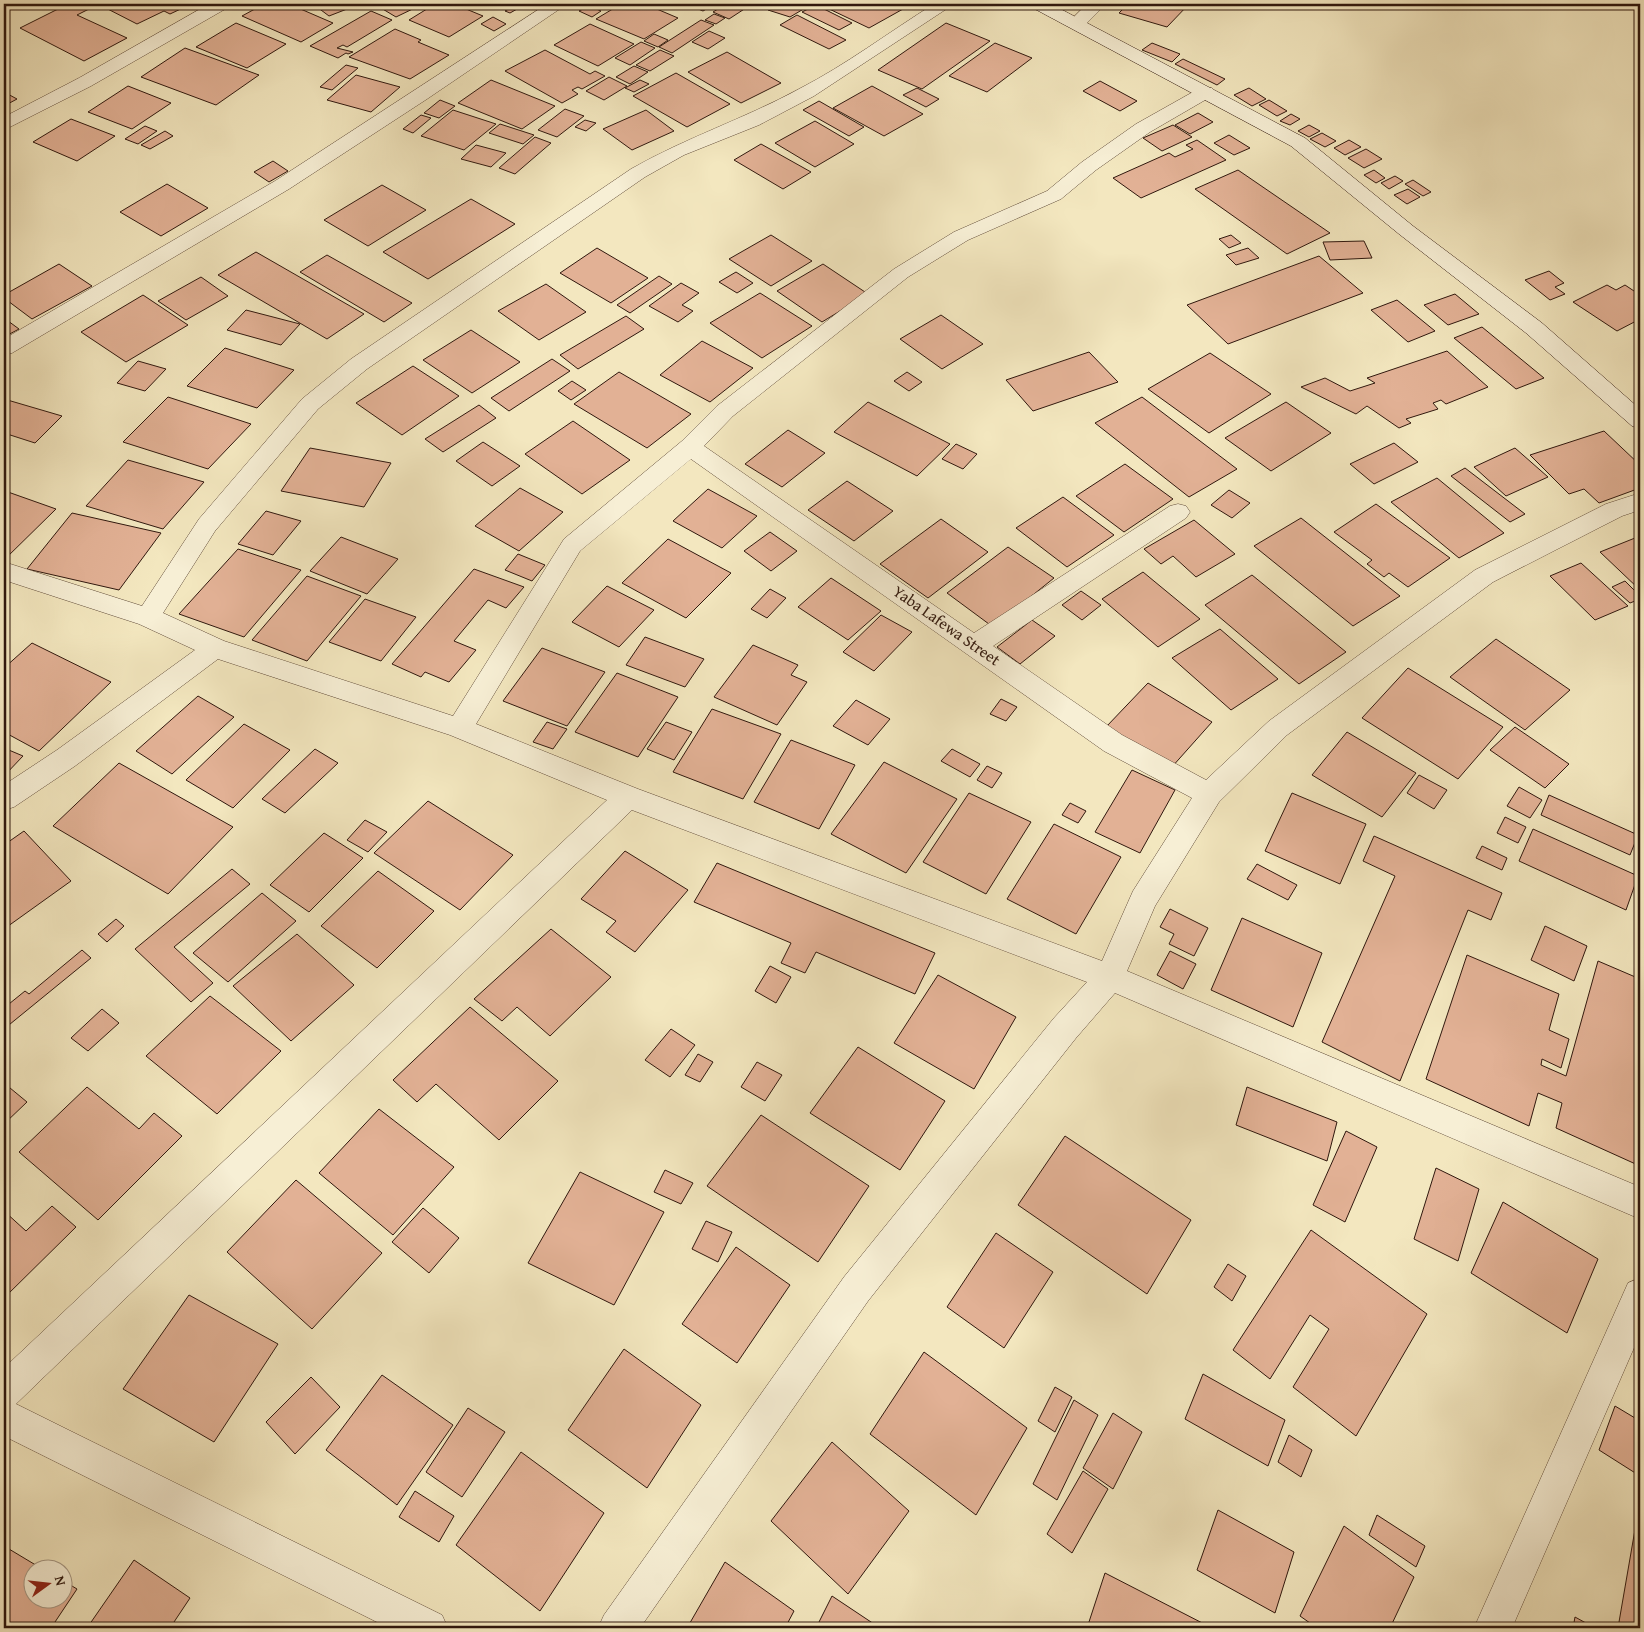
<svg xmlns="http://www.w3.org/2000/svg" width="1644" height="1632" font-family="'Gentium Book Plus',serif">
	<rect width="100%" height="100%" fill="#f3e7bf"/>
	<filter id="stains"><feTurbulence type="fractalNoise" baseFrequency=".004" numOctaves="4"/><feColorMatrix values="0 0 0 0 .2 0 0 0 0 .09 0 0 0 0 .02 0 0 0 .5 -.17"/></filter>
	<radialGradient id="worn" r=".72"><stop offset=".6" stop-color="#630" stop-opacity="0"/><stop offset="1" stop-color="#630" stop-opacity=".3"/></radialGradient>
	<path fill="#e2b195" stroke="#30180e" d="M73 4H82L91 8 77 15 127 38 84 61 20 28 62 7Z
		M98 4H184L187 6 170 14 164 11 137 24Z
		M264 4H289L333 23 301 42 242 16Z
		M313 4H360L329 16Z
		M390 4H423L396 17 381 8Z
		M435 4H454L483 16 449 37 409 20Z
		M518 4H526L510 13 505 11Z
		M621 4H645L678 18 644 39 596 19Z
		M686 4H715L703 11Z
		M726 4H752L729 19 713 12Z
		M766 4H812L790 17 768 10 773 7Z
		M830 4H912L869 28 825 7Z
		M1128 4H1189L1167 27 1119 13Z
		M816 5 852 23 839 30 802 12Z
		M589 6 601 11 592 17 579 11Z
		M371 11 392 20 347 47 343 45 337 48 353 52 348 54 346 53 338 58 310 46Z
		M714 14 725 18 716 24 705 20Z
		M797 15 846 40 829 49 780 25Z
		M493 17 506 24 494 31 481 24Z
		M701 20 714 25 672 53 659 47Z
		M236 23 286 44 247 68 196 47Z
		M946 23 990 41 922 89 878 70Z
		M590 24 634 44 598 66 554 45Z
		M395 29 421 40 418 42 449 55 410 79 349 57Z
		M709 31 725 38 708 49 692 42Z
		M654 34 668 40 658 47 644 41Z
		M641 42 655 48 630 65 615 58Z
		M995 43 1032 58 987 92 949 76Z
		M1152 43 1180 54 1172 62 1142 50Z
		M185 48 259 75 216 105 141 77Z
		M545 50 590 74 595 71 605 76 582 89 578 87 572 90 578 94 562 103 505 71Z
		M660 50 674 56 650 71 636 65Z
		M727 52 781 83 741 103 688 72Z
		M1183 59 1225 79 1217 85 1175 64Z
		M346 65 358 68 332 90 320 87Z
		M634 66 648 72 630 84 616 77Z
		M676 73 730 104 687 127 633 96Z
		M356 75 400 87 371 112 327 100Z
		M609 77 627 86 604 100 586 91Z
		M491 80 555 106 522 129 458 103Z
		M640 80 649 84 634 92 625 88Z
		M1100 81 1137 101 1120 111 1083 91Z
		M128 86 171 103 132 129 88 112Z
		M872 86 923 114 884 136 833 108Z
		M917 88 939 99 926 107 903 95Z
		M1249 88 1266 99 1252 106 1234 95Z
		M4 92 17 99 4 106Z
		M440 100 455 106 439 118 424 113Z
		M1269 100 1287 111 1277 116 1259 105Z
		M819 101 864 127 849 136 803 110Z
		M565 109 584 116 557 137 538 130Z
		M453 110 496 124 464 150 421 136Z
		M646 110 674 131 632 150 603 129Z
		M1198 113 1213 122 1190 134 1175 125Z
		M1291 114 1300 119 1290 125 1280 121Z
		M421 115 431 118 413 133 403 129Z
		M71 119 115 136 77 161 33 142Z
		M585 120 596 123 586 131 575 127Z
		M815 121 854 144 815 167 775 143Z
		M500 124 534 135 523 144 489 133Z
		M1173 125 1192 137 1162 151 1143 138Z
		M1309 125 1320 131 1309 137 1298 131Z
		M145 126 157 131 138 144 125 139Z
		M165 131 173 136 150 149 141 145Z
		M1322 133 1336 141 1325 147 1310 139Z
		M1229 135 1250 148 1234 155 1214 143Z
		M535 137 551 143 515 174 499 168Z
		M1197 140 1226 160 1141 198 1113 178 1169 153 1175 157 1193 149 1186 145Z
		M1349 140 1361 147 1345 155 1334 148Z
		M761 144 811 172 783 189 734 160Z
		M476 145 506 153 491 167 461 159Z
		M1366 149 1382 159 1364 168 1348 158Z
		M273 161 288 171 269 182 254 172Z
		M1238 170 1330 233 1287 254 1195 189Z
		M1374 170 1385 178 1376 183 1364 175Z
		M1395 176 1403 181 1389 189 1381 183Z
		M1413 180 1431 192 1423 196 1405 184Z
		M167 184 208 208 161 236 120 212Z
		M382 185 426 210 368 246 324 220Z
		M1408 189 1420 197 1407 204 1394 195Z
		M471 199 515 224 428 279 383 252Z
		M771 235 812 261 771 286 729 259Z
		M1231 235 1241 243 1229 248 1219 239Z
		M1364 241 1372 258 1330 260 1323 242Z
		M597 248 648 278 611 303 560 273Z
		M1248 248 1259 258 1236 265 1226 255Z
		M256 252 364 314 327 339 218 275Z
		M327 255 412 303 384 322 300 272Z
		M1319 256 1363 293 1228 344 1187 305Z
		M59 264 92 286 32 319 4 298V295Z
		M823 264 868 294 822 322 777 291Z
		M1549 271 1564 283 1555 287 1565 294 1550 300 1525 280Z
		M736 272 753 283 737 293 719 282Z
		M659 276 672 284 630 313 617 305Z
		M201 277 228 296 186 320 158 301Z
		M681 283 699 293 682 305 693 311 678 322 649 306Z
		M546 284 586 312 539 340 498 311Z
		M1607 285 1616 290 1625 285 1640 295V319L1617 331 1573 302Z
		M760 293 812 326 762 358 710 323Z
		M1455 294 1479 314 1448 325 1424 305Z
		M143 295 188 325 126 362 81 332Z
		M1397 300 1435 331 1408 342 1371 310Z
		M246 310 300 324 281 345 227 330Z
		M941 315 983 344 942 369 900 339Z
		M626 316 644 329 578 369 560 355Z
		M4 318 19 329 4 337Z
		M1482 327 1544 378 1516 389 1454 338Z
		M471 330 520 362 472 393 423 360Z
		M702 341 753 368 710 402 660 375Z
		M225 348 294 370 257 408 187 386Z
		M1447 351 1488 387 1446 404 1441 400 1433 403 1438 409 1406 419 1411 423 1399 428 1367 406 1356 414 1301 387 1325 378 1350 391 1375 383 1367 378Z
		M1089 352 1118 382 1033 411 1006 380Z
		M1210 353 1271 394 1209 433 1148 389Z
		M552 359 570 371 509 411 491 398Z
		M138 361 166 369 145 391 117 383Z
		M413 366 459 396 402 435 356 403Z
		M619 372 691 414 647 448 574 404Z
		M907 372 922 382 909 391 894 381Z
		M572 381 586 390 571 400 558 391Z
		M168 397 251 424 208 469 123 442Z
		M1142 397 1237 469 1189 497 1095 423Z
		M4 399 62 416 35 443 4 433Z
		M868 402 950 444 917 476 834 432Z
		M1286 402 1331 433 1271 471 1225 438Z
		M479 405 496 418 443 452 425 439Z
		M573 421 630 460 582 494 525 454Z
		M788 430 825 453 782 487 745 464Z
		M1604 431 1640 465V488L1599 503 1584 489 1569 494 1530 455Z
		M483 442 520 466 492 486 456 461Z
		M1394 443 1418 462 1374 484 1350 464Z
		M956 444 977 454 963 469 942 459Z
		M310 448 391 463 364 507 281 491Z
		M1515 448 1548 477 1506 496 1474 467Z
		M128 460 204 482 163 529 86 506Z
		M1125 464 1173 499 1124 532 1076 496Z
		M1465 468 1525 514 1510 522 1451 476Z
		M1437 478 1504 533 1459 558 1391 502Z
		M847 481 893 511 854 541 808 510Z
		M520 488 563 512 519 551 475 526Z
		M708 489 757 516 722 548 673 521Z
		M1229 490 1250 503 1232 518 1211 505Z
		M8 492 56 509 4 560V496Z
		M1063 497 1114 535 1067 567 1016 528Z
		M1376 504 1450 558 1408 587 1389 573 1384 577 1367 564 1372 560 1334 532Z
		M266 511 301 521 273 555 238 544Z
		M72 513 161 533 119 590 27 569Z
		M1301 518 1400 596 1353 626 1254 546Z
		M941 519 988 552 928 598 880 564Z
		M1194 520 1235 554 1196 577 1173 556 1161 564 1144 549Z
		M770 532 797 551 771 571 744 551Z
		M1640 536V590L1600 552Z
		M341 537 398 559 367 594 310 571Z
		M668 539 731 573 686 618 622 583Z
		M1008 547 1054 578 993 627 947 593Z
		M238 549 301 570 244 637 179 614Z
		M518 554 545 565 532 581 505 570Z
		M1581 563 1628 606 1595 620 1550 576Z
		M474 569 524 587 506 608 488 600 454 641 476 650 449 682 425 672 421 677 392 664Z
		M1143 572 1200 619 1158 647 1102 599Z
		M1252 575 1346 652 1299 684 1205 605Z
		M307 576 361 596 307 661 252 640Z
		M831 578 881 611 848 640 798 607Z
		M1625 581 1640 596V599L1630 603 1612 587Z
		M607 586 654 610 619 647 572 622Z
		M770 589 786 598 767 618 751 609Z
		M1081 591 1101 605 1082 620 1062 605Z
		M365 599 416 617 381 661 329 642Z
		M881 615 912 632 874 671 843 652Z
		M1032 620 1055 636 1020 664 997 647Z
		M1220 629 1278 679 1231 710 1172 658Z
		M645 637 704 659 685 687 626 665Z
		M1496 639 1570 690 1525 730 1450 677Z
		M32 643 111 682 39 751 4 732V668Z
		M753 645 798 665 791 675 807 682 777 725 714 697Z
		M542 648 605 672 567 726 503 701Z
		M1408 668 1503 727 1458 779 1362 718Z
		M617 673 678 697 638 757 575 732Z
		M1148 683 1212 722 1171 768 1106 727Z
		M198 696 234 717 172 774 136 751Z
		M1001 699 1017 707 1006 721 990 714Z
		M856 700 890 719 868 745 833 726Z
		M712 709 781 734 743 799 673 772Z
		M547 722 567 729 553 749 533 742Z
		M666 722 692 732 674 760 647 749Z
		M244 724 290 750 233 808 186 780Z
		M1515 727 1569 764 1545 788 1490 750Z
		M1347 732 1416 773 1382 817 1312 775Z
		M791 740 855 765 819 829 754 802Z
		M4 748 23 756 4 776Z
		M315 749 338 763 285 813 262 799Z
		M952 749 980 764 970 777 941 761Z
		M884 762 957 799 906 873 831 834Z
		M119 763 233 827 168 894 53 826Z
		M987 766 1002 773 992 788 977 780Z
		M1132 770 1175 790 1140 853 1095 832Z
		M1419 775 1447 790 1434 809 1407 793Z
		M1519 787 1542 800 1530 818 1507 806Z
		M969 793 1031 822 986 894 923 862Z
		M1292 793 1366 824 1340 884 1265 851Z
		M1549 795 1638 835 1630 855 1541 815Z
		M428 801 513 855 460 910 374 853Z
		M1070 803 1086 811 1078 823 1062 815Z
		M1505 817 1526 827 1518 843 1497 833Z
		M365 820 387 832 368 852 347 840Z
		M1054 824 1121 857 1076 934 1007 899Z
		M1533 829 1638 876 1626 910 1519 861Z
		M24 831 71 881 4 929V845Z
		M324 833 363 858 309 912 270 885Z
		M1374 836 1502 893 1491 920 1468 910 1400 1081 1322 1042 1395 876 1363 861Z
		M1482 846 1507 858 1502 870 1476 858Z
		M625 851 688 890 635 952 606 932 616 921 581 899Z
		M717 863 935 953 915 994 816 952 805 973 781 963 791 943 694 902Z
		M1257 864 1297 885 1288 900 1247 879Z
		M232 869 250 884 174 947 213 983 191 1002 135 949Z
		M378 871 434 911 377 968 321 926Z
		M262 893 296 921 228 982 193 953Z
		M1170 909 1208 928 1194 956 1169 944 1174 934 1160 927Z
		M1242 918 1322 953 1293 1027 1211 990Z
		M116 919 124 926 107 942 98 934Z
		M1545 926 1587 946 1574 981 1531 960Z
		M551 929 611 977 550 1036 517 1007 502 1021 474 999Z
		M297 934 354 985 291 1041 233 986Z
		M82 950 91 958 4 1029V1008L25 991 29 994Z
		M1170 951 1196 964 1183 989 1157 975Z
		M1467 955 1559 994 1549 1030 1569 1039 1561 1068 1542 1059 1541 1065 1566 1076 1598 961 1640 979V1166L1556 1128 1562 1103 1538 1093 1529 1126 1426 1079Z
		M770 966 791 977 776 1003 755 991Z
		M938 975 1016 1017 974 1089 894 1043Z
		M210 996 281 1051 217 1114 146 1056Z
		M470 1007 558 1081 499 1140 436 1084 417 1102 393 1080Z
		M102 1009 119 1023 88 1051 71 1038Z
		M671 1029 695 1045 670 1077 645 1060Z
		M858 1047 945 1101 900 1170 810 1113Z
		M698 1054 713 1062 700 1082 685 1075Z
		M757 1062 782 1075 765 1101 741 1087Z
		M4 1083 27 1102 4 1124Z
		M87 1087 139 1129 154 1113 182 1136 98 1220 19 1152Z
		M1247 1087 1337 1122 1327 1161 1236 1125Z
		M379 1109 454 1167 393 1235 319 1173Z
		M761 1115 869 1186 818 1262 707 1186Z
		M1346 1131 1377 1147 1345 1222 1313 1205Z
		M1065 1136 1191 1220 1147 1294 1018 1205Z
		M1436 1168 1479 1189 1458 1261 1414 1239Z
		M665 1170 693 1183 681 1204 654 1192Z
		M580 1172 664 1212 614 1305 528 1263Z
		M296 1180 382 1253 312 1329 227 1252Z
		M1503 1202 1598 1259 1567 1333 1471 1273Z
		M52 1206 76 1227 4 1298V1211L26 1231Z
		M423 1208 459 1238 429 1273 392 1242Z
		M706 1221 732 1232 718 1262 692 1249Z
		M1311 1230 1427 1314 1356 1436 1293 1387 1329 1329 1310 1315 1270 1379 1233 1350Z
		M996 1233 1053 1272 1004 1348 947 1307Z
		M736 1247 790 1285 737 1363 682 1324Z
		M1228 1264 1246 1276 1232 1301 1214 1287Z
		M189 1295 278 1344 214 1442 123 1389Z
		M624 1349 701 1405 647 1488 568 1430Z
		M924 1352 1027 1428 976 1515 870 1434Z
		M1203 1374 1285 1420 1268 1466 1185 1419Z
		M382 1375 453 1425 397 1505 326 1450Z
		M311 1377 340 1407 295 1454 266 1422Z
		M1055 1387 1072 1397 1055 1432 1038 1421Z
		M1074 1400 1098 1415 1057 1500 1033 1484Z
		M1615 1406 1640 1421V1476L1599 1450Z
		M468 1408 505 1432 462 1497 426 1472Z
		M1113 1413 1142 1432 1113 1489 1083 1468Z
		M1289 1435 1312 1450 1301 1477 1278 1462Z
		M832 1442 909 1511 848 1594 771 1521Z
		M521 1452 604 1513 540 1611 456 1545Z
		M1083 1471 1108 1489 1072 1553 1047 1534Z
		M415 1491 454 1516 439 1542 399 1517Z
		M1218 1510 1294 1552 1275 1613 1197 1570Z
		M1377 1515 1425 1546 1416 1567 1369 1535Z
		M1637 1518 1640 1519V1628H1631L1619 1622Z
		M1344 1526 1414 1577 1390 1628H1317L1300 1616Z
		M4 1546 44 1570H32V1600H62V1580L77 1589 51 1628H4Z
		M134 1560 190 1598 170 1628H87Z
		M725 1562 794 1611 785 1628H687Z
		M1105 1573 1212 1628H1087Z
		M832 1596 880 1628H816Z
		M1575 1617 1595 1628H1573Z"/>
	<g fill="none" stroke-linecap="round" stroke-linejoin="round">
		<g stroke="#614c3a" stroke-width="1">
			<path id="minor" d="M209 4H230L227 8 91 86 4 130V117L79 78Z
				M547 4H567L427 99 289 189 12 353 4 355V339L275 181Z
				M934 4H954L814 96 759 125 684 155 645 177 367 369 318 409 215 531 163 613 224 641 453 716 564 539 682 441 717 406 894 269 954 232 1047 191 1082 162 1136 124 1200 88H1212L1215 92 1212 96 1150 132 1096 170 1061 199 968 240 908 277 733 416 704 446 974 633 1170 506 1178 504 1186 506 1190 512 1186 518 993 646 1122 735 1206 780 1269 721 1475 570 1606 504 1640 493V510L1622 516 1493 582 1287 735 1219 802 1155 906 1127 971 1640 1187V1219L1115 993 1076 1038 868 1301 640 1628H598L604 1615 844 1277 1054 1018 1087 982 632 810 16 1404 442 1615 448 1628H389L4 1436V1368L607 800 450 735 218 659 75 766 14 807 4 810V785L57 750 195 650 139 624 4 580V562L142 606 199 519 302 399 351 359 631 169C685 138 744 119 799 89 846 65 889 32 934 4ZM691 459 1104 751 1192 798 1133 891 1102 961 638 789 476 724 580 551Z
				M1087 4H1106L1083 27H1071L1068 23Z
				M1640 1278V1334L1512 1628H1474L1628 1283Z"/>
		</g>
		<g stroke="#30180e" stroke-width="1">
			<path id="secondary" d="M1031 4H1051L1305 138 1413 226 1542 323 1640 409V429L1632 426 1526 333 1399 234 1291 146 1033 8Z"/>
		</g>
		<use href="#minor" fill="#f7efd5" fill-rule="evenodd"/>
		<use href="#secondary" fill="#f7efd5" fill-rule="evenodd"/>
	</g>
	<g text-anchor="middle" stroke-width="4.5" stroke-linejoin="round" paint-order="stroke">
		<g font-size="16" fill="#30180e" stroke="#f7efd5">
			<text transform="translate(947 625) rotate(35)" y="6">Yaba Lafewa Street</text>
		</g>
	</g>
	<rect width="1644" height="1632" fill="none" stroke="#f3e7bf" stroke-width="20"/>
	<rect x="5" y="5" width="1634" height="1622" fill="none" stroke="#30180e" stroke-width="2.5"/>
	<rect x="10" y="10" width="1624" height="1612" fill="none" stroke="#30180e"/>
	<g transform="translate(48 1584) rotate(75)"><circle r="24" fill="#f7efd5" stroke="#a79985"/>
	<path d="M0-4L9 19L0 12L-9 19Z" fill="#8f2418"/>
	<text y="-8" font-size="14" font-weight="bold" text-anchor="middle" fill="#30180e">N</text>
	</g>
	<rect width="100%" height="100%" filter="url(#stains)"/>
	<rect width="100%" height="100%" fill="url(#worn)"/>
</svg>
